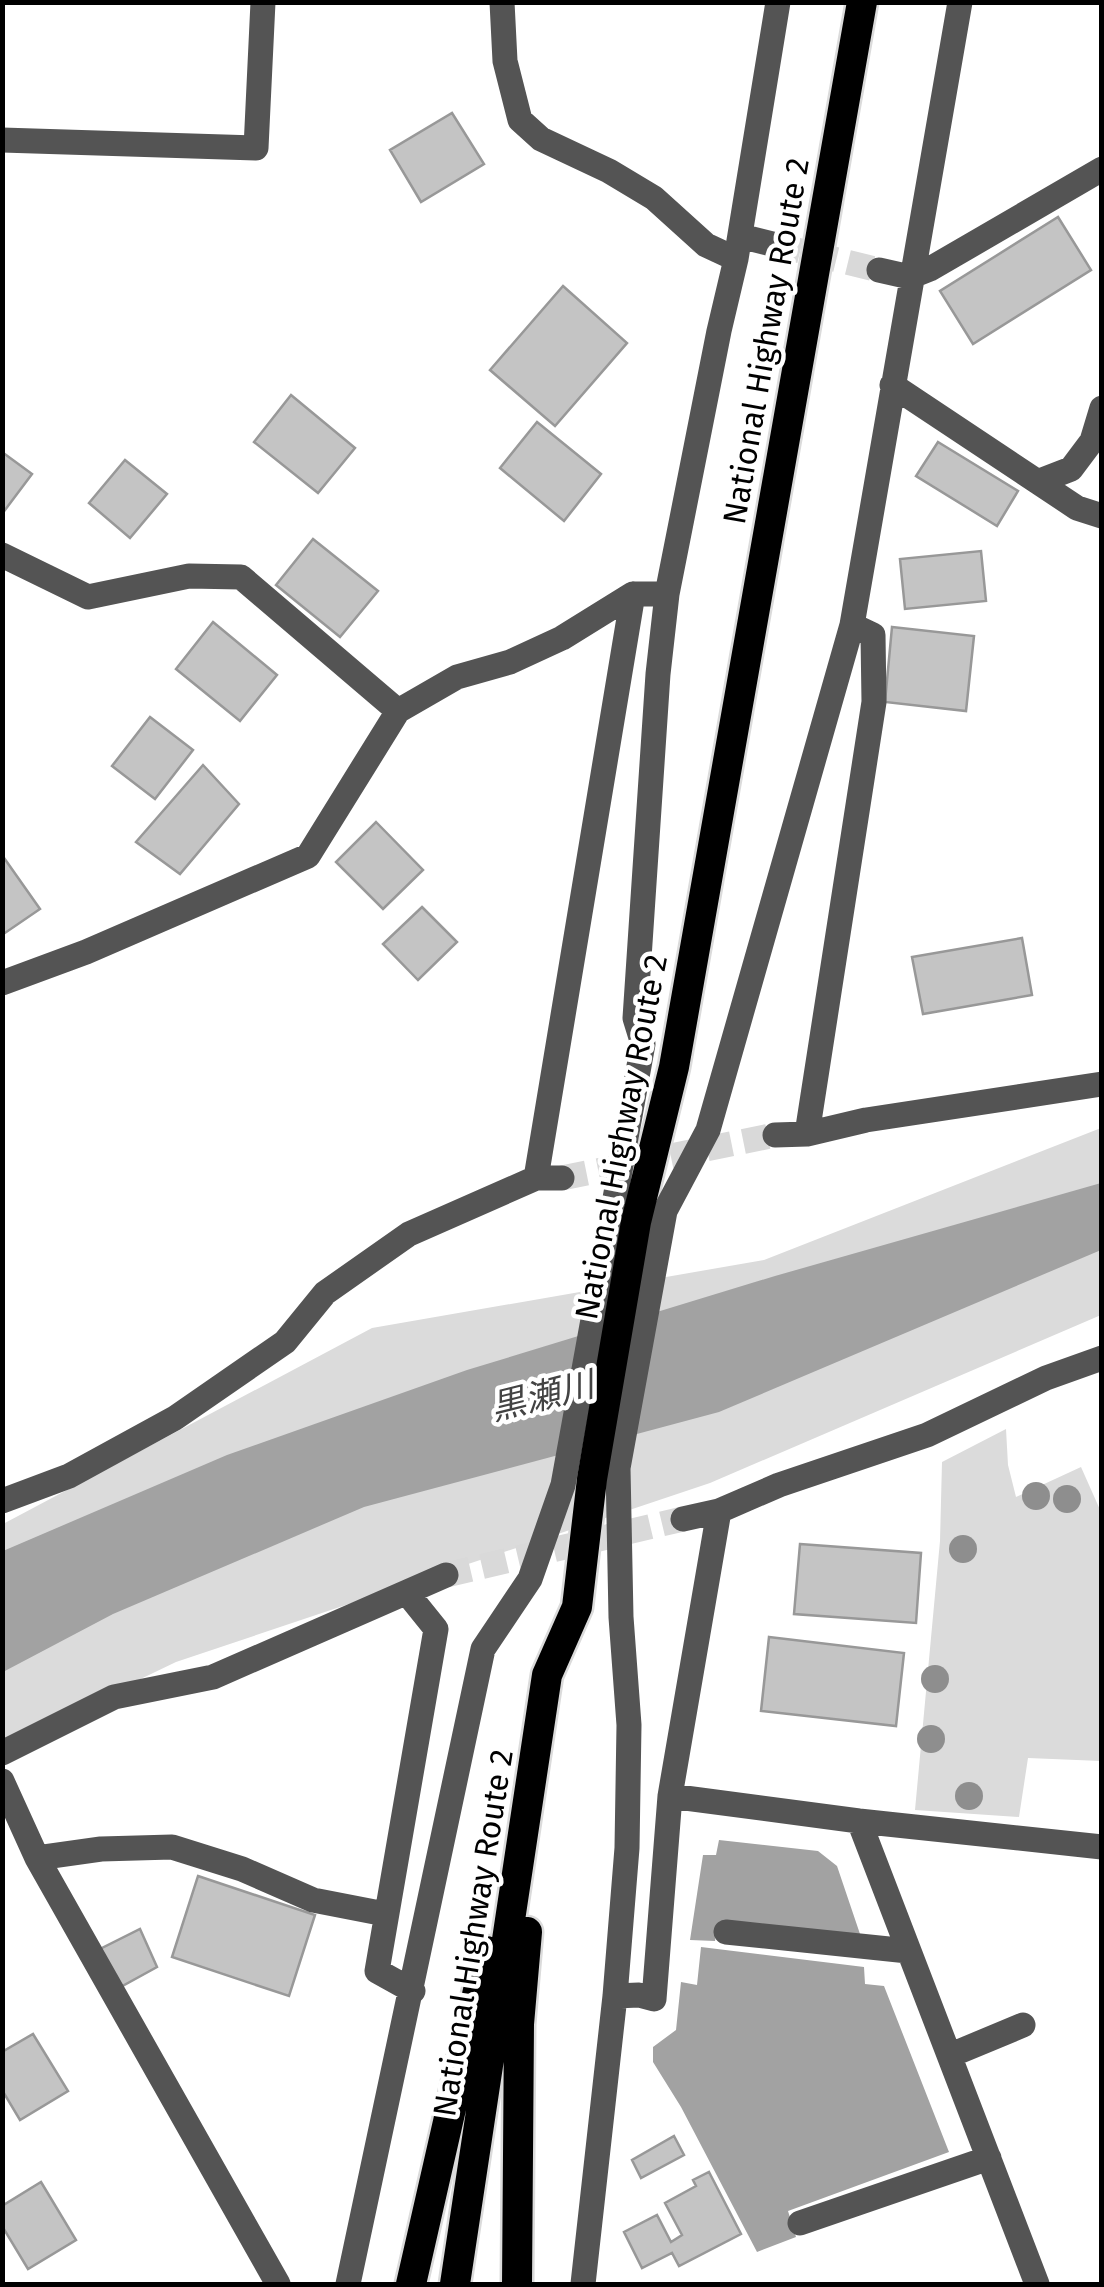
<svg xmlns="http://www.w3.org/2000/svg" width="1104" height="2287" font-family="'Fira Sans','Noto Sans JP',sans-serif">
	<rect width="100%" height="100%" fill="#fff"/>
	<path fill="#dbdbdb" d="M1101 1128V1315L710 1483 176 1662 3 1745V1524L372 1328 764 1260Z
		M1006 1429 1008 1465 1016 1497 1081 1467 1101 1512V1761L1028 1758 1019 1817 915 1810 940 1541 942 1462Z"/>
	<path fill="#a2a2a2" d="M1101 1183V1250L719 1412 364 1507 113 1614 3 1672V1551L227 1455 467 1370 775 1276Z
		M719 1840 818 1851 837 1866 860 1934 719 1922 715 1941 690 1940 703 1855H716Z
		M701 1947 864 1967 865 1984 884 1986 949 2152 788 2211 796 2237 757 2252 681 2107 653 2062V2047L676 2030 681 1982 697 1985Z"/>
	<path fill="#c4c4c4" stroke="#989898" stroke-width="2.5" d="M452 113 484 164 421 202 390 150Z
		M1058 217 1091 270 973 344 940 291Z
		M563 286 627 343 555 426 490 370Z
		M291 395 355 448 318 493 254 442Z
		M537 422 601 474 564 521 500 468Z
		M938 442 1018 491 997 526 916 476Z
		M2 452 32 474 2 514Z
		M125 460 167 494 130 538 89 503Z
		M313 539 378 591 340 637 276 585Z
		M981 551 986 601 905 609 900 559Z
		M213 622 277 675 240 721 176 669Z
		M892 627 974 636 966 711 885 702Z
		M150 717 193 750 155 799 112 766Z
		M203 765 239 804 180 874 136 842Z
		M376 822 423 870 383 909 336 862Z
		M2 855 40 909 2 935Z
		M422 907 457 942 418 980 383 944Z
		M1022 938 1032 995 923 1014 912 957Z
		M800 1544 921 1553 916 1623 794 1614Z
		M769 1637 904 1653 896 1726 761 1711Z
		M198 1876 315 1915 289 1996 172 1957Z
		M140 1929 157 1967 106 1995 86 1956Z
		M33 2034 68 2091 20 2120 2 2090V2052Z
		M674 2136 684 2155 641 2178 632 2160Z
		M709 2172 741 2234 679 2266 672 2253 642 2268 624 2232 657 2215 671 2242 682 2235 665 2203 696 2186 693 2180Z
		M41 2182 76 2240 28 2269 2 2226V2206Z"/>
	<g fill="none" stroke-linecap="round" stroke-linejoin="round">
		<path stroke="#d9d9d9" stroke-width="25" stroke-dasharray="25 12" stroke-linecap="butt" d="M776 245 879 270
			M562 1178 775 1135
			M446 1575 683 1519"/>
		<g stroke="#dbdbdb" stroke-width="35">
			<path id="highway" d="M411 2284 487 1951
				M455 2284 547 1675 577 1607 592 1479 636 1222 674 1067 862 2
				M517 2284 519 2024 527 1932"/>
		</g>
		<path stroke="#545454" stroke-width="25" d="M502 2 505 61 520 120 541 139 609 171 654 198 706 245 736 259
			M2 140 256 148 263 2
			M740 236 776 245
			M879 270 910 277 930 269 1102 169
			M892 385 1077 508 1102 516
			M1040 481 1071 469 1092 441 1102 408
			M2 555 88 597 189 576 241 577 398 711
			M2 983 86 952 308 856 398 711 457 677 510 662 562 638 633 594H667
			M807 1134 874 702 873 635 852 625
			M775 1135 807 1134 866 1120 1102 1084
			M536 1178 633 594
			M2 1501 69 1476 175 1418 285 1342 325 1293 409 1234 536 1178H562
			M683 1519 719 1511 779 1485 927 1435 1046 1378 1102 1358
			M407 1593 436 1629 377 1971 413 1991
			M2 1753 114 1697 213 1677 446 1575
			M2 1781 37 1858 278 2284
			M670 1796 859 1821 1102 1847
			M859 1821 1037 2284
			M37 1858 101 1849 172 1847 242 1869 313 1900 385 1914
			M726 1932 908 1951
			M615 1996 639 1995 654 1999 670 1796 719 1511
			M951 2055 1023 2025
			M800 2223 989 2158
			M348 2284 483 1649 530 1579 563 1485 643 1044 635 1018 658 674 667 594 719 331 736 259 778 2
			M583 2284 615 1996 627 1848 629 1725 621 1617 618 1468 665 1211 708 1130 852 625 960 2"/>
		<use href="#highway" stroke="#000" stroke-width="30"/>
	</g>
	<g fill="#8e8e8e">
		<circle cx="1036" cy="1496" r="14"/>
		<circle cx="1067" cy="1499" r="14"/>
		<circle cx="963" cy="1549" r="14"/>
		<circle cx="935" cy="1679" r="14"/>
		<circle cx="931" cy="1739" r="14"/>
		<circle cx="969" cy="1796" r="14"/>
	</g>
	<g text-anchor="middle" stroke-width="9" stroke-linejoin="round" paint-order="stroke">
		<g font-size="32" fill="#000" stroke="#fff">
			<text transform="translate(766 341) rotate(-80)" y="11">National Highway Route 2</text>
			<text transform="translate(621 1137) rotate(-79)" y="11">National Highway Route 2</text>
			<text transform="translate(473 1933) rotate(-81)" y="11">National Highway Route 2</text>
		</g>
		<g font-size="35" font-style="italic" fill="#434343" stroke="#fff">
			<text transform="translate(542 1396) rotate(-14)" y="12">黒瀬川</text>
		</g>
	</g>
	<rect width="1104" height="2287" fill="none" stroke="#000000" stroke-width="10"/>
</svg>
